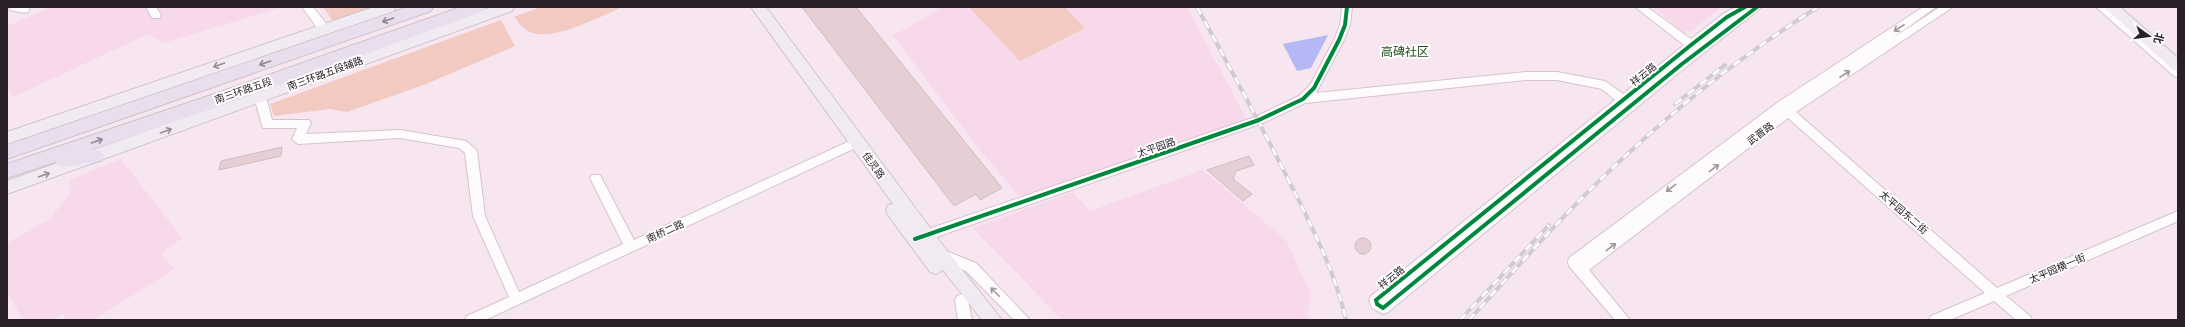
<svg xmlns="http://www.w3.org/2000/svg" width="2185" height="327" font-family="'Archivo Narrow','Noto Sans SC',sans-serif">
	<rect width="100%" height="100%" fill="#f7e5f0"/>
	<path fill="#f8d9ec" d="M52 7H282L164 43 148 34 13 97 7 86V26Z
		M941 7H1187L1247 120 1135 160 1020 197 975 144 893 35 924 19Z
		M1652 7H1722L1691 31 1684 32Z
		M121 159 182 238 161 254 175 269 93 320H67L62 314 52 320H23L7 292V243L50 219 71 192 69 180Z
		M1203 170 1286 240 1310 292 1308 320H1062L973 228 1073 192 1090 211Z"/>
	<path fill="#f2cac1" d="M323 7H375L333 21Z
		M541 7H622C600 17 552 42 530 32 524 30 518 21 514 17Z
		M969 7H1065L1085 28 1020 61Z
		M501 20 515 46 426 84 347 112 329 109 274 116 270 104Z"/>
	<path fill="#b4b8f4" d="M1328 35 1311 68 1297 71 1283 44Z"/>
	<path fill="#e5cfd5" stroke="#cdbdc2" d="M802 7H856L1002 188 980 200 976 194 954 206Z
		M282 147 281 156 219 170 221 161Z
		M1249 156 1254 165 1236 171 1233 179 1252 194 1243 201 1207 170Z
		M1355 246a8 8 0 1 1 16 0a8 8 0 1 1-16 0Z"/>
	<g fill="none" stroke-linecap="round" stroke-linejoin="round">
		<g stroke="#d3c4cd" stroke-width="2">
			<path id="minor" d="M9 7H30L28 12 24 13 10 10Z
				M146 7H156L161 15 160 18H152Z
				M302 7H313L328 26 329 29 328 32H320Z
				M1342 7H1352L1350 25 1344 40 1316 93 1527 72H1557L1605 81 1623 94 1684 45 1635 7H1647L1691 39 1723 14 1736 7H1762L1686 67 1388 312 1383 314 1372 308 1369 300 1371 296 1615 100 1602 89 1557 80H1527L1305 103 1263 123 922 242 918 243 914 242 912 238 914 234 1255 117 1299 96 1310 85 1334 40 1340 25Z
				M1923 7H1936L1890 40 1940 7H1953L1796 112 1997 288 2178 211V221L2006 296 2030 316 2032 320H2016L1994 301 1950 320H1929L1931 316 1985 293 1788 118 1589 270 1630 320H1615L1569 266 1568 262 1569 258 1777 103Z
				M2096 7H2108L2178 67V77L2174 76Z
				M260 93 266 97 272 120H309L311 123 306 134 400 130 466 141 477 151 485 216 519 292 623 244 590 178 592 175H600L634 240 854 139H862L864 142 862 145 485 320H465L467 316 509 297 473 216 465 153 459 148 400 138 298 144 292 139 297 128H263L254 97Z
				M941 249 976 263 1030 320H1014L966 271 936 258 935 254 936 250Z
				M962 294 967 296 972 320H958L955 300 957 296Z"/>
		</g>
		<g stroke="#cdc5ca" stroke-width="2">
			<path id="major" d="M374 7H396L394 11 7 144V132Z
				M492 7H514L512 11 7 194V181Z
				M751 7H766L945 248 1002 320H982L943 270 936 274 930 272 888 215 886 210 888 205 893 204Z
				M2104 7H2120L2178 58V71L2173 70Z"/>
		</g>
		<g stroke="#cdc5ca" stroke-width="2">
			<path id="highway" d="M408 7H433L431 11 7 159V145Z
				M461 7H486L484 11 235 101 91 150 101 151 104 156 101 161 63 167 57 165 55 162 7 178V164L223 91Z"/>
		</g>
		<use href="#minor" fill="#fefbfd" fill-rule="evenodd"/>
		<use href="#major" fill="#f1eaf3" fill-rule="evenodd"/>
		<use href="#highway" fill="#e8deed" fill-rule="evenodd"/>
		<g stroke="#d0cbce" stroke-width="4">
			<path id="rail" d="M1197 7C1229 66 1261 125 1291 185 1313 229 1335 272 1346 320
				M1675 104 1725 65
				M1460 320 1549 225
				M1469 320C1522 262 1574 202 1633 149 1690 96 1752 49 1818 7"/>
		</g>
		<use href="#rail" stroke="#fff" stroke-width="2.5" stroke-dasharray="8" stroke-linecap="butt"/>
		<g stroke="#fff" stroke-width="6">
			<path id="cycleway" d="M1745 7 1727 17 1691 45 1376 300 1377 304 1383 308 1682 64 1757 7
				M915 239 1259 120 1303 99 1314 88 1339 40 1345 25 1347 7"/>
		</g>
		<use href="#cycleway" stroke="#00873e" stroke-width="4"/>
	</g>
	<defs><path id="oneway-shaft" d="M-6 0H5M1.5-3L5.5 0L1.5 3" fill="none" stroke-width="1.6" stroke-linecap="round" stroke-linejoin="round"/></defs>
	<g stroke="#938894">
		<use href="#oneway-shaft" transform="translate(388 20) rotate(161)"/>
		<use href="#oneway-shaft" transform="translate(265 63) rotate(161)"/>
		<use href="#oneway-shaft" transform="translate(97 141) rotate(-19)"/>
	</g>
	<g stroke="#a0989d">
		<use href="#oneway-shaft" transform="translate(1899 28) rotate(147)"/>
		<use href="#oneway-shaft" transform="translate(1845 74) rotate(-33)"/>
		<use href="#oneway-shaft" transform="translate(1714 168) rotate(-37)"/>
		<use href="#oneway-shaft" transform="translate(1671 188) rotate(143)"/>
		<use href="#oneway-shaft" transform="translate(1611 247) rotate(-37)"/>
		<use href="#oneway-shaft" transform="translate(995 292) rotate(-135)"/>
	</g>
	<g stroke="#988f98">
		<use href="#oneway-shaft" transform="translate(219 65) rotate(161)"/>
		<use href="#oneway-shaft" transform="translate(166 131) rotate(-20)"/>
		<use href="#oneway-shaft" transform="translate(44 175) rotate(-19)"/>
	</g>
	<g text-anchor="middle" stroke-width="4" stroke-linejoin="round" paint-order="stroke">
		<g font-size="10" fill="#2c2028" stroke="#fff">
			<text transform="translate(325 73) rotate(-20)" y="4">南三环路五段辅路</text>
			<text transform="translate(1643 74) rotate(-39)" y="4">祥云路</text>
			<text transform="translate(243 90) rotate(-19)" y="4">南三环路五段</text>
			<text transform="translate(1760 133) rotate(-37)" y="4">武晋路</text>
			<text transform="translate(1156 147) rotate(-19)" y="4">太平园路</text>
			<text transform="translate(874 165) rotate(54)" y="4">佳灵路</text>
			<text transform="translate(1904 212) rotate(41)" y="4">太平园东二街</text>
			<text transform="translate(665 231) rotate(-25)" y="4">南桥二路</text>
			<text transform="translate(2057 268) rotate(-23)" y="4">太平园横一街</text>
			<text transform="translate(1391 277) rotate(-39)" y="4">祥云路</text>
		</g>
		<g font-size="12" fill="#1a4e19" stroke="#fff">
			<text x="1405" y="56">高碑社区</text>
		</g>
	</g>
	<rect width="2185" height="327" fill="none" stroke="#2c2028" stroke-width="16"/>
	<g transform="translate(2149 36) rotate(104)" stroke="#ffffff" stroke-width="3" paint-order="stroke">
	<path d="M0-3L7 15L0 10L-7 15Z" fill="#2c2028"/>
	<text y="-6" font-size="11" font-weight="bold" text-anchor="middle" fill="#2c2028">北</text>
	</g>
</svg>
